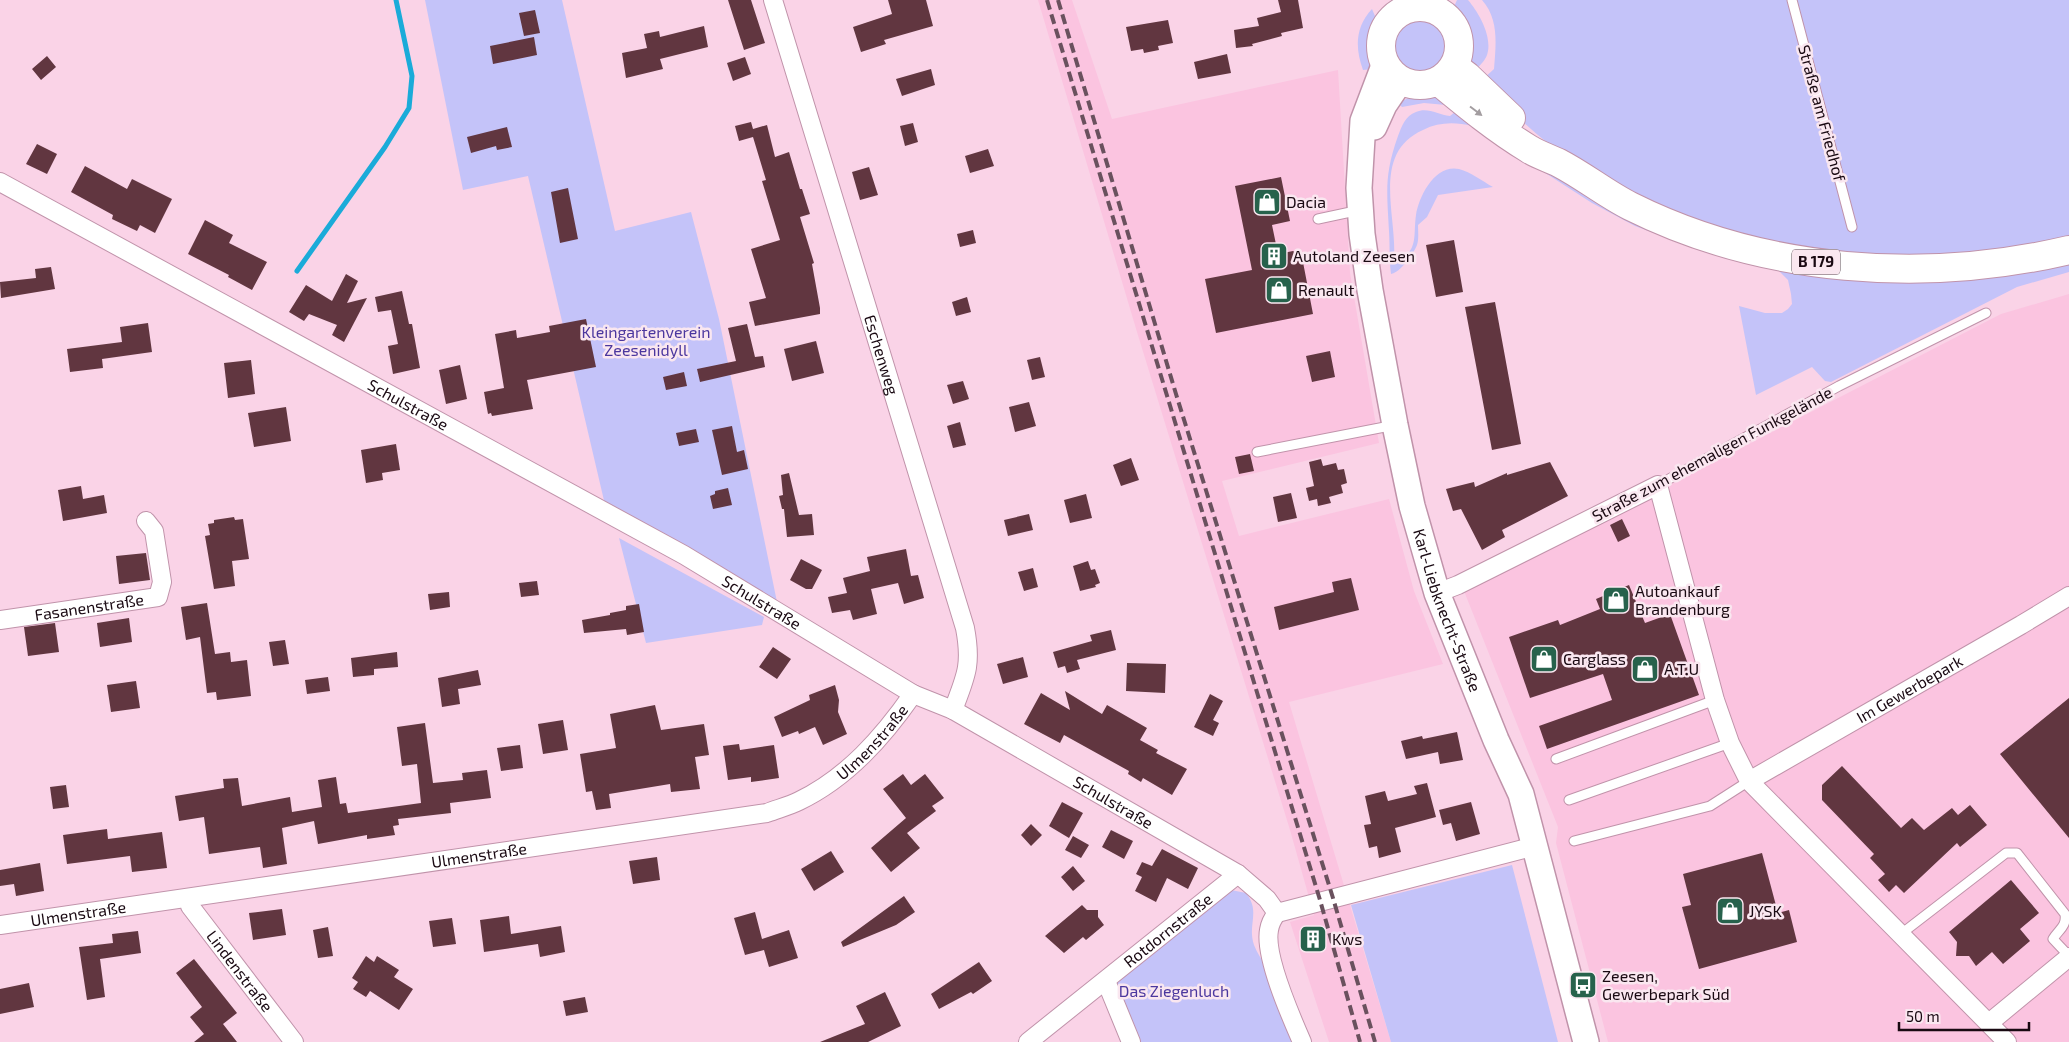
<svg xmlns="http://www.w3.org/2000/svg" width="2069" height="1042" font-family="'Exo 2',sans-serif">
	<rect width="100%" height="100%" fill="#fad3e7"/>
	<path fill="#fbc4e0" d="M1038 0H1072L1112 119 1338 70 1350 273 1379 443 1222 481 1239 536 1389 499 1414 591 1443 664 1289 702 1391 1042H1329L1290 922 1314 915 1290 830 1137 332Z
		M2069 294V1042H1608L1556 843 1558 827 1464 591 2001 314Z"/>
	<path fill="#c4c3f9" d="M425 0H562L615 231 691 212 719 319 777 602 606 509 528 176 463 190Z
		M1457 0H1468C1479 13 1493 37 1487 55 1485 61 1478 67 1475 71 1471 62 1470 54 1471 44 1471 31 1461 18 1453 9Z
		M1482 0H2069V237C1900 280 1689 249 1548 143 1524 125 1503 102 1482 80L1494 69C1496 44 1499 19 1482 0Z
		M1372 9 1375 16V28L1371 39 1374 66 1373 69 1363 70C1355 48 1355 27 1372 9Z
		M1394 46a27 27 0 1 1 54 0a27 27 0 1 1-54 0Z
		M1428 94 1437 95 1446 105 1424 103 1402 107 1400 105V103C1411 94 1419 98 1428 94Z
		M1460 108 1731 253 2069 259V272L2017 287 1831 382 1825 381 1812 367 1756 395 1739 306 1765 313H1782L1788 309 1792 304 1791 294 1788 280 1779 271 1706 252 1635 226 1592 203 1472 126C1455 122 1439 122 1423 130 1371 153 1397 215 1394 258L1398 262C1419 249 1413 236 1416 215 1419 196 1435 164 1459 169 1471 172 1482 181 1493 187L1438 195 1427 217 1418 225C1418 231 1419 239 1417 245 1414 253 1400 273 1391 274 1389 259 1390 246 1389 231 1387 192 1384 175 1398 136 1402 126 1405 116 1416 112 1428 107 1438 115 1450 116Z
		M619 538 764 617 762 625 646 643Z
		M1512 865 1558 1042H1391L1351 905Z
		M1231 890 1246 893C1261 912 1247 924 1254 945 1257 953 1262 959 1265 966 1276 991 1287 1017 1297 1042H1131L1106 981Z"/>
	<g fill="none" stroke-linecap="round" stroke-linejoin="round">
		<path stroke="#1aabd9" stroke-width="5" d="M297 271 385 147 409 108 412 76 396 0"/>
	</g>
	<path fill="#613640" d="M728 0H751L765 43 744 50Z
		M888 0H926L933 26 884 40 886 44 861 52 853 27 892 14Z
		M1278 0H1298L1303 28 1281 33 1282 36 1252 44 1253 46 1236 48 1234 30 1259 26 1257 18 1281 12Z
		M535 10 540 33 524 36 519 13Z
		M1168 20 1173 43 1158 46 1159 50 1144 53 1143 49 1131 51 1126 27Z
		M704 26 708 47 660 59 663 69 626 78 622 53 647 48 644 34 659 31 660 37Z
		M534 37 537 55 493 64 490 46Z
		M1227 54 1231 73 1198 79 1194 62Z
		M47 56 56 67 41 80 32 69Z
		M745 57 751 74 733 81 727 63Z
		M931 69 935 85 902 96 896 79Z
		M751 122 753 129 767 125 775 157 789 152 800 189H802L810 214 800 217 814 263 812 264 820 308V314L755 326 749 302 766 298 751 249 780 240 762 181 766 180 753 137 739 141 735 126Z
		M913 123 918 142 905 146 900 126Z
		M507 127 512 147 497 150 496 146 471 153 467 137Z
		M37 144 57 154 47 174 26 164Z
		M988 149 994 166 970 173 965 156Z
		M85 166 127 189 132 179 172 199 155 233 140 225 137 231 112 219 113 215 71 192Z
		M869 167 878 195 860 200 852 172Z
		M1281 177 1290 221 1272 225 1278 254 1293 251 1302 257 1313 314 1216 333 1205 279 1252 270 1235 186Z
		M568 188 578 239 560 243 551 192Z
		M205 220 233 235 229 243 267 262 252 290 228 277 229 275 188 254Z
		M973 230 976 243 960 247 957 234Z
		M1454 240 1463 292 1436 297 1426 245Z
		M51 267 55 289 1 298 0 282 36 278 35 269Z
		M346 274 358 281 347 303 367 298 344 342 332 335 337 325 309 314 304 321 289 312 306 285 332 301Z
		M402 291 409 324H412L420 368 393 374 388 346 398 344 391 310 378 312 375 297Z
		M967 297 971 312 956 316 952 302Z
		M1495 302 1521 444 1492 450 1465 307Z
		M586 319 596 367 527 380 533 409 492 416 491 413 488 414 484 392 504 388 495 334 516 330 517 338 550 332 549 326Z
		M148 323 152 352 102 359 103 368 70 372 67 349 122 342 120 327Z
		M747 324 755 357 763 356 765 367 700 382 697 369 736 361 728 328Z
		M816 341 824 373 792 381 784 349Z
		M1330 351 1335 377 1312 382 1306 356Z
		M1040 357 1045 377 1032 380 1027 360Z
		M251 360 255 394 228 398 224 363Z
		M460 365 467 399 446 404 439 370Z
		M684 372 687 386 666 390 663 377Z
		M963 381 969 399 953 404 947 385Z
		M1029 402 1036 426 1015 432 1009 407Z
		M286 407 291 441 254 447 248 413Z
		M960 422 966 445 953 448 947 426Z
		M732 426 737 452 744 450 748 469 722 475 712 430Z
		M696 429 699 442 679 446 676 433Z
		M396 444 400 470 382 473 383 480 366 483 361 450Z
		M1250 454 1254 471 1239 474 1235 457Z
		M1131 458 1139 480 1121 486 1113 465Z
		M1321 459 1323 466 1336 463 1338 470 1344 469 1347 483 1341 485 1343 493 1329 497 1331 503 1318 506 1317 499 1309 501 1306 488 1314 486 1309 462Z
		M1550 462 1568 496 1502 530 1505 537 1482 550 1461 509 1453 511 1446 489 1474 482 1475 487 1507 473V475Z
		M789 473 799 515 812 514 814 535 787 537 784 509H782L779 496 783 495 781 475Z
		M81 486 83 499 104 495 107 513 63 521 58 490Z
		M728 488 732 505 713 509 710 496 715 494V491Z
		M1291 493 1297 518 1278 522 1273 497Z
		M1086 494 1092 518 1070 523 1064 500Z
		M1029 514 1033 530 1008 536 1004 520Z
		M234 517 235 520 243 519 249 559 232 561 235 586 214 589 205 536 210 535 208 524 214 523V520Z
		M1622 519 1630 536 1618 542 1610 525Z
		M906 549 911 576 918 575 924 598 904 604 898 583 871 589 877 614 853 620 850 610 832 613 828 597 847 593 843 578 870 571 867 557Z
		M146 553 150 580 119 584 116 556Z
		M801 559 822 570 812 589H806L790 580Z
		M1088 561 1091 570 1095 569 1100 583 1095 585 1096 587 1080 591 1073 566Z
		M1033 568 1038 587 1024 591 1018 572Z
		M1351 578 1359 610 1279 630 1274 607 1334 592 1332 582Z
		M537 581 539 595 521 597 519 583Z
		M1629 585 1645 623 1670 614 1699 695 1547 749 1539 726 1612 700 1603 674 1530 698 1509 637 1558 620 1560 625 1600 609 1596 599Z
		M449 592 450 607 430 610 428 594Z
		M207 603 215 654 230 652 231 662 247 660 251 696 217 700 216 692 207 693 200 637 186 640 181 607Z
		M639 604 644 632 627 635 626 629 584 633 582 620 610 615V613L626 610V606Z
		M129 618 132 642 100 647 97 623Z
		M55 623 59 652 28 656 24 627Z
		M1111 630 1116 650 1077 660 1080 669 1067 673 1065 666 1058 668 1053 652 1092 641 1090 635Z
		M285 640 289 664 273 666 269 642Z
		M773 647 791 659 777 679 759 667Z
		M397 652 398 667 374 669V675L353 677 351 658Z
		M1023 657 1028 677 1003 684 997 664Z
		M1127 663 1166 664 1165 693 1126 691Z
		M478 670 481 685 458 689 460 704 442 707 438 678Z
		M328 677 330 691 307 694 305 680Z
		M136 681 140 708 111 712 107 685Z
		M835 685 839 700 838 712 847 734 823 745 815 727 799 734 798 731 782 737 774 717 810 700 809 695Z
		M1065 691 1102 714 1107 705 1147 728 1140 740 1158 750 1156 753 1187 769 1172 795 1143 778 1141 782 1128 774 1129 771 1064 735 1060 743 1024 724 1041 693 1070 710Z
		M1210 694 1223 701 1213 720 1219 723 1213 736 1194 727Z
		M2069 698V838L2000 754Z
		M655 705 661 730 704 724 709 755 695 757 700 789 671 792 670 784 609 794 611 808 596 810 592 791 586 792 580 754 616 748 610 714Z
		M563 720 568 750 543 754 538 724Z
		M425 723 433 783 463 780 462 773 487 770 491 798 450 803 451 813 398 819 399 825 393 826 395 835 367 839V835L318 844 314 821 282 828 287 864 263 868 260 847 209 854 204 817 179 821 175 796 224 788 223 779 238 778 242 806 290 797 292 812 322 807 318 780 336 777 340 804 346 803 348 813 421 803 417 764 402 766 397 727Z
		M1457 732 1463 760 1440 764 1438 752 1406 759 1401 741 1422 736 1423 739Z
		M739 744 740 750 774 745 779 778 751 782V777L728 780 723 746Z
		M520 745 523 768 501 771 497 748Z
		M1842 766 1901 828 1912 818 1924 830 1952 808 1958 815 1970 805 1987 825 1960 847 1957 843 1904 893 1896 885 1889 892 1878 880 1885 874 1870 858 1874 854 1822 800V785Z
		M903 774 911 785 925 774 944 798 932 806 936 811 907 833 920 848 891 872 871 848 906 818 883 789Z
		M1427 783 1436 817 1395 828 1401 852 1379 858 1377 846 1369 848 1364 825 1371 824 1365 796 1385 791 1388 801 1417 794 1414 786Z
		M66 785 69 807 53 809 50 787Z
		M1062 802 1083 813 1069 838 1049 826Z
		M1471 802 1480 834 1456 841 1451 823 1443 825 1439 810Z
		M1031 824 1042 835 1031 846 1021 835Z
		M107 829 108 839 162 832 167 868 132 872 130 856 67 864 63 835Z
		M1111 830 1133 841 1124 859 1102 847Z
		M1073 836 1089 845 1081 858 1065 850Z
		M1162 849 1198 868 1188 889 1167 878 1156 902 1135 891 1142 877 1136 874 1142 862 1152 866Z
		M831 851 844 872 814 891 801 869Z
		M1762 853 1778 913 1789 910 1797 942 1699 969 1682 907 1691 905 1683 874Z
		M657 857 660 880 633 884 629 861Z
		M40 863 44 891 16 896 14 884 0 886V870Z
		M1073 866 1085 881 1073 891 1061 877Z
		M2011 880 2039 913 2020 929 2030 941 2003 964 1992 952 1976 966 1969 956H1956L1957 942 1949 932Z
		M904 896 915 912 896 925 843 947 841 942Z
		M1082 905 1087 910H1098V917L1104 925 1086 940 1083 937 1064 953 1045 936Z
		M282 909 286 935 253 940 249 913Z
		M755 912 762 939 789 930 798 958 769 967 764 950 745 955 734 918Z
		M509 916 511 934 561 926 565 952 540 957 538 944 484 952 480 920Z
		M452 918 456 944 433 947 429 921Z
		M328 927 333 956 318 958 313 930Z
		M1317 927 1323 946 1308 950 1302 931Z
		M138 931 141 953 100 959 105 997 87 1000 79 947 113 943 112 934Z
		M366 956 374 962 377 956 399 970 394 977 413 989 399 1010 370 991 366 997 353 989 358 982 352 978Z
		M194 959 237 1013 223 1024 237 1042H194L204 1034 190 1017 202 1007 176 973Z
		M979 962 992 981 973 994 971 992 939 1009 931 994Z
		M29 983 34 1007 0 1014V989Z
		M885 992 901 1026 868 1042H820L865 1024 856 1006Z
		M585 997 588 1012 566 1016 563 1001Z"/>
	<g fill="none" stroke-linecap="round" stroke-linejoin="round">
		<g stroke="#c093aa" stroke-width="11">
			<path id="lane" d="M1792 0 1852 227
				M1318 219 1360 210
				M1257 452 1395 425
				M1658 485 1839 386 1986 313
				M1556 759 1715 700
				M1569 800 1730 743
				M1574 841 1710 806 1749 781
				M1901 934 2006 853H2017L2065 914C2067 927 2058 930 2053 939L2069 956"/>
		</g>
		<g stroke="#c093aa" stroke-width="20">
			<g id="street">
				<path id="s1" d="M773 0 965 628C972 665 966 676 953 710"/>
				<path id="s2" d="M0 182 684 555 913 694 953 710 1238 874 1267 899 1277 913"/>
				<path d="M1437 593 1458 585 1658 485 1715 700 1730 743 1749 781 2007 1042"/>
				<path id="s3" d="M0 620 158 597 162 582 154 531 146 521"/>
				<path id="s4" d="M1749 781 2021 625 2069 596"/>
				<path id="s5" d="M189 898 190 906 294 1042"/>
				<path id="s6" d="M0 925 767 813C777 809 789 806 799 801 847 778 883 737 913 694"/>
				<path d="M1106 981 1131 1042"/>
				<path d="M1989 1023 2069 957"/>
				<path id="s7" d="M1028 1042 1238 874"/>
				<path d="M1302 1042C1291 1017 1264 956 1269 930 1270 923 1273 918 1277 913L1535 846"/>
			</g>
		</g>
		<g stroke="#c093aa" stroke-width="28">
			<g id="secondary">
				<path id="s8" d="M1385 63 1363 121 1359 188 1362 234 1370 290 1395 425 1412 506 1437 593 1496 740 1521 794 1586 1042"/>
				<path d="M1374 127 1384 105 1401 80"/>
			</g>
		</g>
		<g stroke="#c093aa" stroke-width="30">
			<path id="primary" d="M1381 46a39 39 0 1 1 78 0a39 39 0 1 1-78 0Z
				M1454 66 1467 76 1511 118
				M1438 81C1467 105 1496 129 1529 149 1538 155 1549 158 1559 163 1584 176 1606 194 1630 206 1764 273 1925 284 2069 250"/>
		</g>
		<use href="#lane" stroke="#fff" stroke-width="9"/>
		<use href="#street" stroke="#fff" stroke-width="18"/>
		<use href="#secondary" stroke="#fff" stroke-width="25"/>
		<use href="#primary" stroke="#fff" stroke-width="28"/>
		<path stroke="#6a515e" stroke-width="4" stroke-dasharray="10 5" stroke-linecap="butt" d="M1047 0 1320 900 1360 1042
			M1058 0 1176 394 1333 898 1375 1042"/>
	</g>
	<defs><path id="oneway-solid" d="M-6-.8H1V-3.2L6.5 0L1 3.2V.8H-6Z" transform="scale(1.25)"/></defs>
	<use fill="#a39da0" href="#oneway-solid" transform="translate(1476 111) rotate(37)"/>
	<defs>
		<g id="shop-square" transform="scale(1.4375)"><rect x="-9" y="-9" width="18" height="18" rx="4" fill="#27624c" stroke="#fae7f0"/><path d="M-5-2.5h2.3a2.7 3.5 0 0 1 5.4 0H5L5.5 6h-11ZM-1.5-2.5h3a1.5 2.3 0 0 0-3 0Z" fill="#fff"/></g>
		<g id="building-square" transform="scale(1.4375)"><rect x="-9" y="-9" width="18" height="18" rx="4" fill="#27624c" stroke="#fae7f0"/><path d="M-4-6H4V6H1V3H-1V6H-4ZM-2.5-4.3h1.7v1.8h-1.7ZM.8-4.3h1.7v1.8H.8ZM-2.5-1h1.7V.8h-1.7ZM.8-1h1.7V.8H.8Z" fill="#fff"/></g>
		<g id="bus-square" transform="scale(1.4375)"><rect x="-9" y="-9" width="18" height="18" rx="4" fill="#27624c" stroke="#fae7f0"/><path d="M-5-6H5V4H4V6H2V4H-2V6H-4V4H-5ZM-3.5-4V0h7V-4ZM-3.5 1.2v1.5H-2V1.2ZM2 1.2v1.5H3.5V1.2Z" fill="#fff"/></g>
	</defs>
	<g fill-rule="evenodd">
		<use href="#shop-square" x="1267" y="202"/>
		<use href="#building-square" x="1274" y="256"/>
		<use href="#shop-square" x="1279" y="290"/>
		<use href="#shop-square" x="1616" y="600"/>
		<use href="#shop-square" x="1544" y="659"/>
		<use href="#shop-square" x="1645" y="669"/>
		<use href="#shop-square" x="1730" y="911"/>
		<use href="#building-square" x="1313" y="939"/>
		<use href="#bus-square" x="1583" y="985"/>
	</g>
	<g text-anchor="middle" stroke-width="5" stroke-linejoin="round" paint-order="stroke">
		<rect fill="#fae7f0" stroke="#5c4c55" stroke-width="1" x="1792" y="249.5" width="48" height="25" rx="4"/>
		<g font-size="15" font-weight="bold" fill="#190912">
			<text x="1816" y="267">B 179</text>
		</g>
		<g font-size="16" fill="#190912" stroke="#fae7f0">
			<text transform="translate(1822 113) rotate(75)" y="6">Straße am Friedhof</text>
			<text dy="6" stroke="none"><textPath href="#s1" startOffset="371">Eschenweg</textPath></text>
			<text dy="6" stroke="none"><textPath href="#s2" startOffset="465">Schulstraße</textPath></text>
			<text transform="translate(1712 454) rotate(-28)" y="6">Straße zum ehemaligen Funkgelände</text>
			<text dy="6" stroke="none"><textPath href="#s2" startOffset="870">Schulstraße</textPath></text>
			<text dy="6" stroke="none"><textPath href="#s3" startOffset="90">Fasanenstraße</textPath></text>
			<text dy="6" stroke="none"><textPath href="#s8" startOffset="562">Karl-Liebknecht-Straße</textPath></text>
			<text dy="6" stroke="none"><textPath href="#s4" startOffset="185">Im Gewerbepark</textPath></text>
			<text dy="6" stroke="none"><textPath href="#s6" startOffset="904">Ulmenstraße</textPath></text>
			<text dy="6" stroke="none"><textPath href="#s2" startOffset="1275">Schulstraße</textPath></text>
			<text dy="6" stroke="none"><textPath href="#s6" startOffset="484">Ulmenstraße</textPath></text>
			<text dy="6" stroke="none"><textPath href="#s6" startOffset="79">Ulmenstraße</textPath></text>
			<text dy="6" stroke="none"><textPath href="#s7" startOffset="179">Rotdornstraße</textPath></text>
			<text dy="6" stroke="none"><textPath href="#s5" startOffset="90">Lindenstraße</textPath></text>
		</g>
		<g font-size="16" fill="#190912" stroke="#fae7f0" text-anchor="start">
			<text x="1286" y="208">Dacia</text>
			<text x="1293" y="262">Autoland Zeesen</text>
			<text x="1298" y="296">Renault</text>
			<text x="1635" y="597">Autoankauf<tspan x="1635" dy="18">Brandenburg</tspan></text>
			<text x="1563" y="665">Carglass</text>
			<text x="1664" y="675">A.T.U</text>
			<text x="1749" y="917">JYSK</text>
			<text x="1332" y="945">Kws</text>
			<text x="1602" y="982">Zeesen,<tspan x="1602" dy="18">Gewerbepark Süd</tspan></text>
		</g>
		<g font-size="16" fill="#4b379e" stroke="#fae7f0">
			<text x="646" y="338">Kleingartenverein<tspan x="646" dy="18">Zeesenidyll</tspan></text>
			<text x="1174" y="997">Das Ziegenluch</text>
		</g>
	</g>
	<path d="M1899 1022v8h130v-8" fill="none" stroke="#190912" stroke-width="2.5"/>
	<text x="1906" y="1022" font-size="15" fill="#190912" stroke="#fae7f0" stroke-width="4" paint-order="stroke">50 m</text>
</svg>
